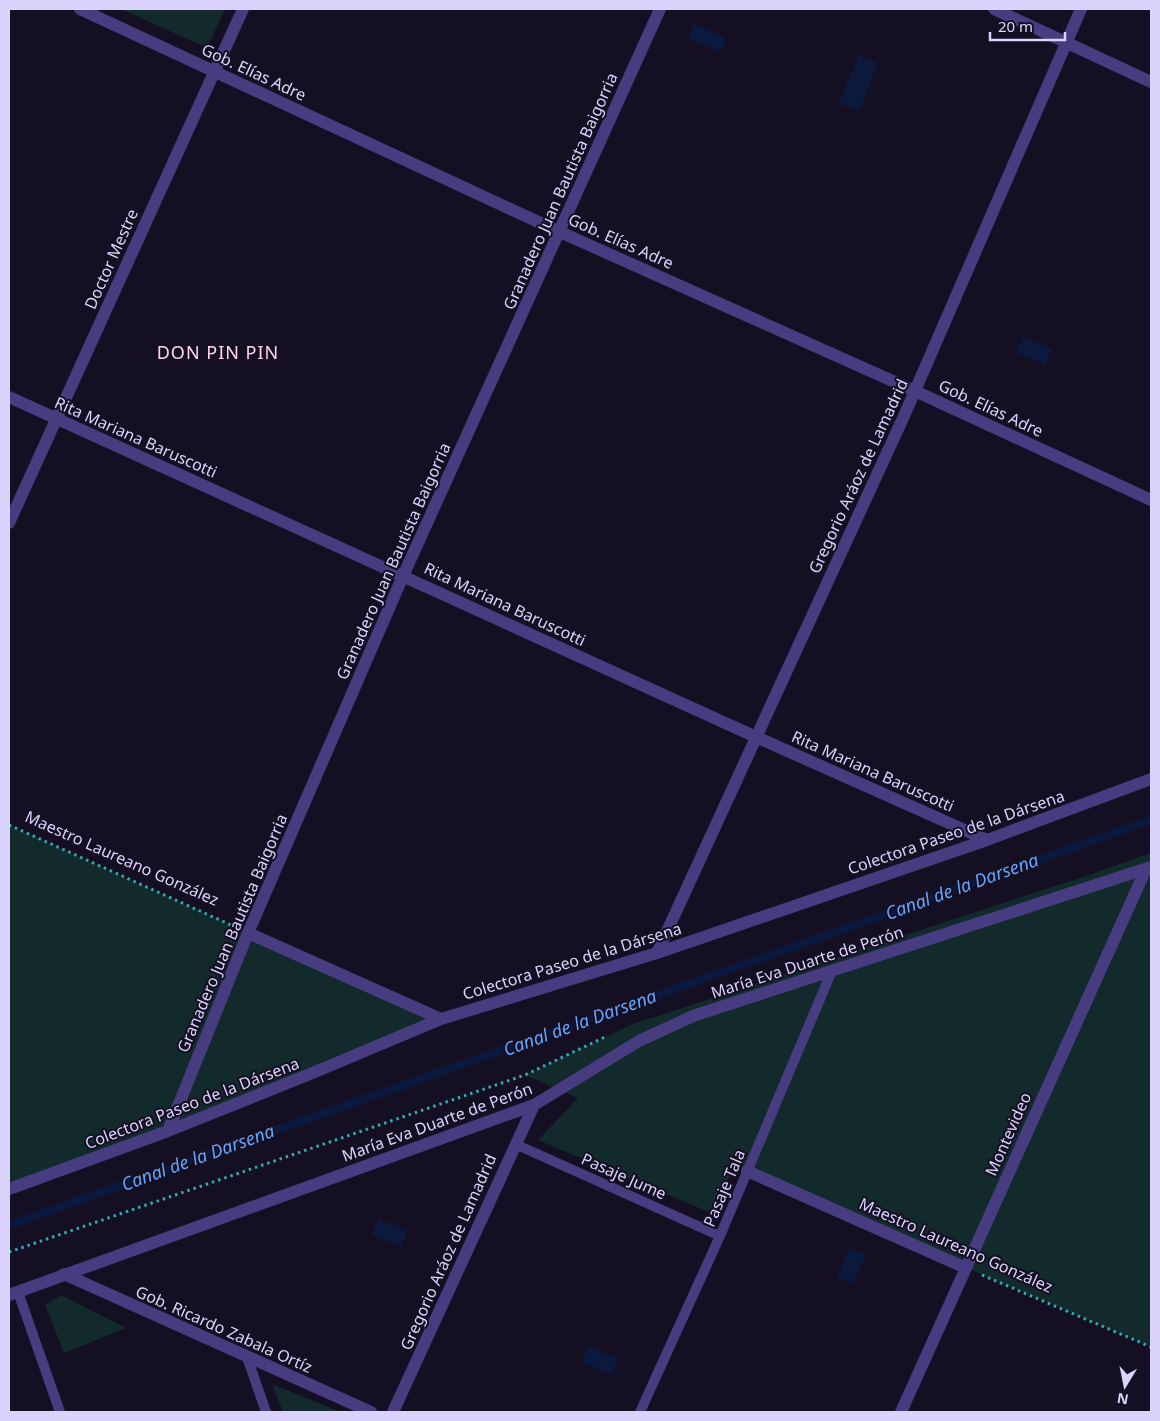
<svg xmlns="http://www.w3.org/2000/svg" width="1160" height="1421" font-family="'Noto Sans',sans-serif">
	<rect width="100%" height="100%" fill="#150f23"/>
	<path fill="#122a2c" d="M121 9H225L207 48Z
		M9 825 441 1019 9 1189Z
		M1151 853V1347L966 1268 736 1165 711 1213 538 1140 578 1098 525 1075 633 1024 1086 876Z
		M61 1295 126 1328 64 1353 45 1305Z
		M272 1384 341 1412H283Z"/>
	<path fill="#0c193f" d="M694 24 726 38 720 51 688 38Z
		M859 55 878 63 859 111 839 103Z
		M1023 337 1052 349 1045 365 1017 352Z
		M379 1219 407 1231 401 1247 372 1234Z
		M850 1248 866 1255 852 1283 837 1277Z
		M589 1346 618 1359 611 1374 582 1362Z"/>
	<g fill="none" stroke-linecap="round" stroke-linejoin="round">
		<path stroke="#0c193f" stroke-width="8" d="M9 1225 1151 820"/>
		<path stroke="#34a9af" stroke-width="3" stroke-dasharray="2.5 4" stroke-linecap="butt" d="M9 825 231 925
			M9 1252 525 1075 607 1036
			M982 1275 1151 1347"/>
		<path stroke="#463c7f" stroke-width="10" d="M515 1144 720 1236
			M18 1292 60 1412
			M247 1357 266 1412
			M640 1412 720 1236 831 973"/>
		<path stroke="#463c7f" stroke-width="12" d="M80 9 560 232 915 391 1151 500
			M994 9 1151 82
			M9 397 756 737 987 840
			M9 523 243 9
			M248 933 441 1019
			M657 953 904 416 1081 9
			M168 1131 248 933 403 576 660 9
			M747 1171 966 1268
			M9 1189 168 1131 315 1072 441 1019 657 953 987 840 1151 779
			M64 1274 371 1412
			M9 1295 534 1105 639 1041 693 1016 1151 867
			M393 1412 534 1105
			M901 1412 1146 869"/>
	</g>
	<g text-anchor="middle" stroke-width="4" stroke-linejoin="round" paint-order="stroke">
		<g font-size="16" fill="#dcd3fd" stroke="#150f23">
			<text transform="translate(254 72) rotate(25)" y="6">Gob. Elías Adre</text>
			<text transform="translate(560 191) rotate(-66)" y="6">Granadero Juan Bautista Baigorria</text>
			<text transform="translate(621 241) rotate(24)" y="6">Gob. Elías Adre</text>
			<text transform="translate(111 259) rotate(-66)" y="6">Doctor Mestre</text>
			<text transform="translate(991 408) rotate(25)" y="6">Gob. Elías Adre</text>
			<text transform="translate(136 437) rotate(24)" y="6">Rita Mariana Baruscotti</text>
			<text transform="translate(858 476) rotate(-65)" y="6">Gregorio Aráoz de Lamadrid</text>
			<text transform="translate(393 561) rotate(-66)" y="6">Granadero Juan Bautista Baigorria</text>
			<text transform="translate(505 604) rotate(25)" y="6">Rita Mariana Baruscotti</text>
			<text transform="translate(873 771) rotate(24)" y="6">Rita Mariana Baruscotti</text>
			<text transform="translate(956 832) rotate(-19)" y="6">Colectora Paseo de la Dársena</text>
			<text transform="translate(122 858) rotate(24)" y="6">Maestro Laureano González</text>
			<text transform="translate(232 933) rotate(-67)" y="6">Granadero Juan Bautista Baigorria</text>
			<text transform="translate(572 961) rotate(-17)" y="6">Colectora Paseo de la Dársena</text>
			<text transform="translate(807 962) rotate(-18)" y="6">María Eva Duarte de Perón</text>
			<text transform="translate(192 1103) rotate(-21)" y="6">Colectora Paseo de la Dársena</text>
			<text transform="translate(437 1122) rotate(-20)" y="6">María Eva Duarte de Perón</text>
			<text transform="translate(1008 1134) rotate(-66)" y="6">Montevideo</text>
			<text transform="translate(624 1176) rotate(24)" y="6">Pasaje Jume</text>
			<text transform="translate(724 1188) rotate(-67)" y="6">Pasaje Tala</text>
			<text transform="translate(956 1245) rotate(24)" y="6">Maestro Laureano González</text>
			<text transform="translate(448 1252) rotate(-66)" y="6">Gregorio Aráoz de Lamadrid</text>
			<text transform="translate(224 1329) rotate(24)" y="6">Gob. Ricardo Zabala Ortíz</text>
		</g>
		<g font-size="18" letter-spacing="1" fill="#fdd4ea" stroke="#150f23">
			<text x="218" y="359">DON PIN PIN</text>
		</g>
		<g font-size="18" font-style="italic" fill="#65a4f8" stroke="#150f23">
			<text transform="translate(962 887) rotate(-20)" y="6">Canal de la Darsena</text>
			<text transform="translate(580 1023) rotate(-20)" y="6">Canal de la Darsena</text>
			<text transform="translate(198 1158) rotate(-20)" y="6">Canal de la Darsena</text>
		</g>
	</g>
	<rect width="1160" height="1421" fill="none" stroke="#dcd3fd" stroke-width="20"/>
	<g transform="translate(1125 1386) rotate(190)" stroke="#150f23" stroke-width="4" paint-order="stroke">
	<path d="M0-4L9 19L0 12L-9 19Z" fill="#dcd3fd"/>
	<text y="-8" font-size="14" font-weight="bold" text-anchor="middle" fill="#dcd3fd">N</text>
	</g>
	<path d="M990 32v8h75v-8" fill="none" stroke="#dcd3fd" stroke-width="2.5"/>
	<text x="998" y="32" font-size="15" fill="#dcd3fd" stroke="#150f23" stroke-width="4" paint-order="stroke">20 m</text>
</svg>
